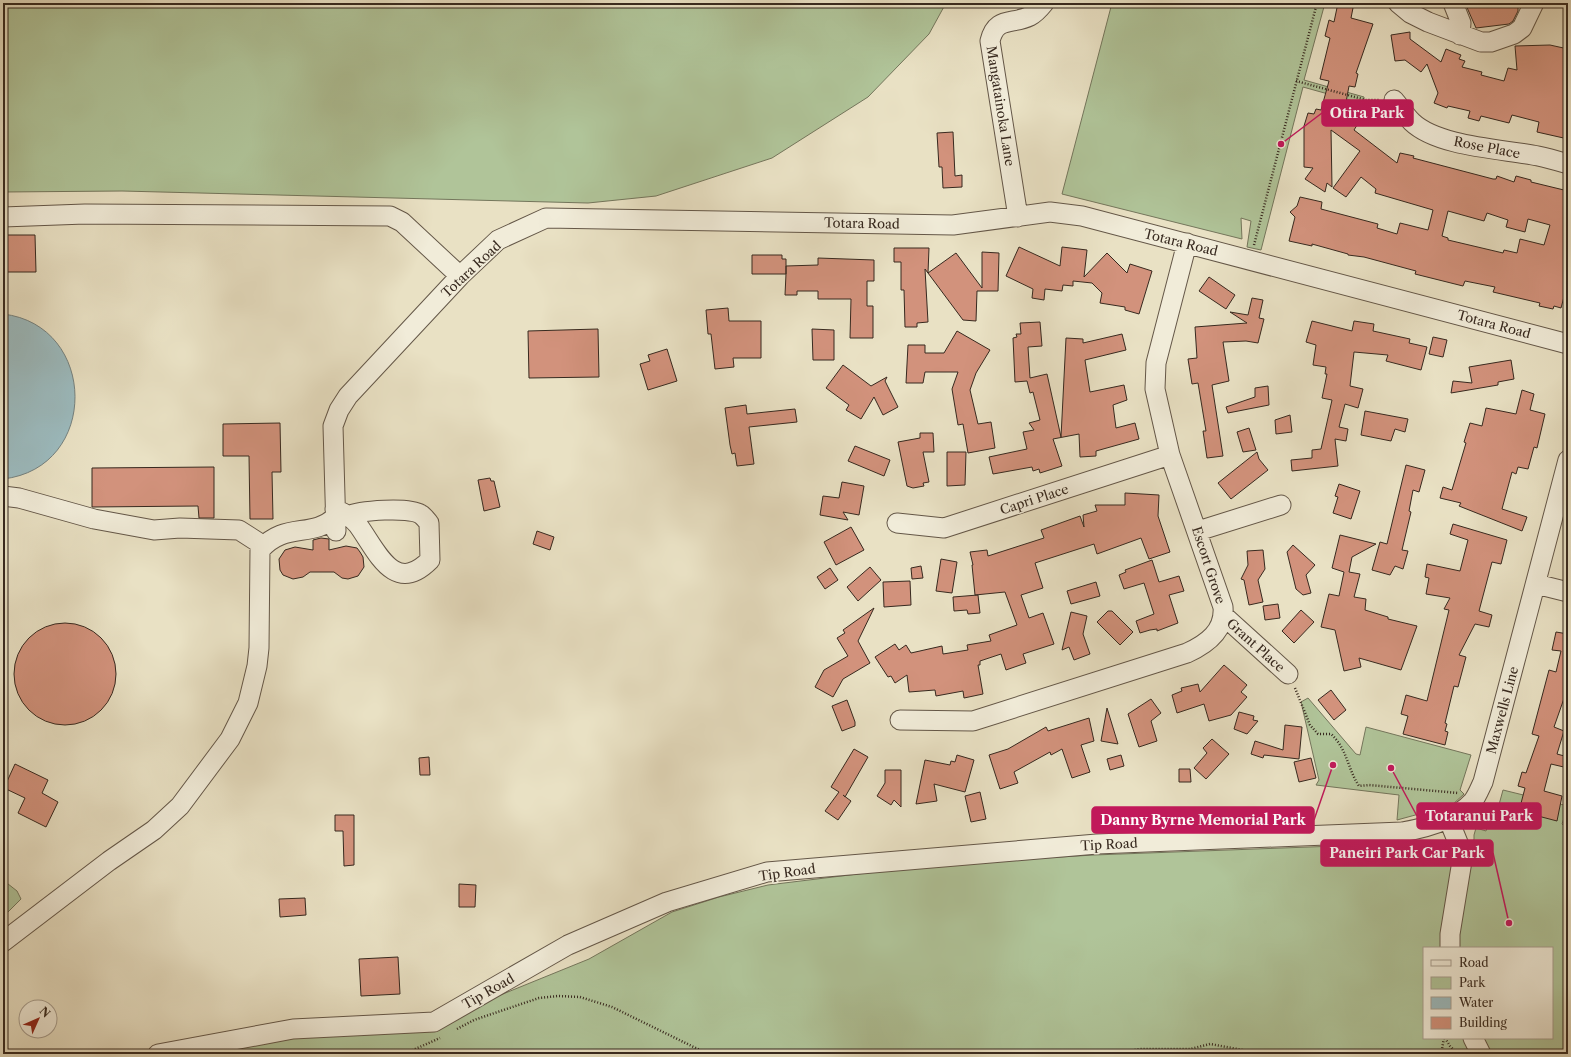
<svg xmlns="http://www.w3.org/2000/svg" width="1571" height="1057" font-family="'Libre Caslon Text',serif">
	<rect width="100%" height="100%" fill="#e9e1c4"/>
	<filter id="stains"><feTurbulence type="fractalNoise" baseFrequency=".005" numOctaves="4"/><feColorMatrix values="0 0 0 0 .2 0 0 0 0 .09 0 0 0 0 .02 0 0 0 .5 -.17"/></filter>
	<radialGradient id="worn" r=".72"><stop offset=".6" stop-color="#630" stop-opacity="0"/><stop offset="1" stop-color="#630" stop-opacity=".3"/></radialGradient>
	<path fill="#b0c499" stroke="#74765c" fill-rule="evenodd" d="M3 3H946L929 34 868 97 772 158 656 196 588 203 122 191 3 192Z
		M1112 3H1325L1304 80 1364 97V104L1303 87 1261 250 1247 247 1251 221 1241 218 1242 239 1062 194Z
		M1308 698 1356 754 1360 755 1366 727 1471 755 1460 790 1464 794 1452 805 1397 820 1399 795 1316 785 1319 780 1301 702Z
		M1503 790 1568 806 1562 824 1568 830V1054H158L434 1022 589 959 672 912 719 897 768 885 939 864 1094 855 1471 841 1474 840V835L1476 828 1486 831 1489 821 1497 812ZM1424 948H1552V1038H1424Z
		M3 880 17 891 21 899 3 917Z"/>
	<path fill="#9cbbbf" stroke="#74817f" d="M3 314C98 325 100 468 3 479Z"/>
	<path fill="#d2927c" stroke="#37291f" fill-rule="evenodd" d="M1338 3H1354L1351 18 1373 24 1356 73 1358 74 1355 87 1349 86 1344 113 1359 122 1354 130 1397 163 1400 153 1414 156 1413 158 1493 179H1496L1497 176 1514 182 1516 176 1531 180V182L1568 191V282L1561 308 1554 306 1553 309 1539 306 1540 303 1493 292 1495 287 1465 281 1463 286 1415 274 1416 271 1364 257 1348 255V254L1312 244V246L1289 241 1295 217 1290 212 1297 206 1300 197 1322 202 1321 209 1378 224 1377 228 1397 234 1400 223 1428 230 1433 210 1375 193 1376 189 1361 177 1346 197 1333 188 1360 151 1331 130 1332 187 1327 183 1325 192 1305 179 1313 168 1304 167V126L1308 113 1314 114 1316 109 1321 110 1329 81 1320 79 1330 38 1325 36 1329 20 1334 22ZM1448 211 1484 221 1487 213 1508 220 1506 227 1525 232 1528 219 1550 225 1544 245 1520 239 1517 253 1504 250 1503 253 1448 240V238L1442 236Z
		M1465 3H1518V11L1513 21 1509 24 1476 28Z
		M1410 32V39L1441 62 1446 49 1461 55 1459 59 1465 61 1462 67 1482 72 1481 75 1504 81 1508 68 1517 70 1515 46 1550 45 1568 49V139L1537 132 1539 122 1512 115 1509 123 1481 116 1479 121 1468 118 1470 111 1448 106 1447 108 1434 103 1438 93 1427 64 1421 72 1405 60 1395 61 1391 35Z
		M953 132 955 176 962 175V187L943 188 942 167H939L937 133Z
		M3 235H35L36 272H3Z
		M1019 247 1060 266 1062 247 1087 250 1084 277 1107 253 1127 273 1130 264 1152 271 1139 314 1125 310V307L1100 303 1102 293 1092 283 1073 281V286L1063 285 1062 291 1045 289 1044 300 1032 298 1033 289 1006 276Z
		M894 248H929L928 273 956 253 982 288V252L999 253 998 291H977L976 321 963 320 925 269 928 322 917 323V327H905L904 290H901V262H894Z
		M752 255H782V259H786V274V266L818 265V258L874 260V281H867V306H873V338H850L851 299H818V291H797V295H785L786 274H752Z
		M1209 277 1235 295 1226 309 1199 291Z
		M1252 298 1263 300 1259 318 1264 319 1258 343 1246 341 1223 342 1229 381 1212 385 1223 456 1207 458 1203 431H1206L1198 383 1192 384 1188 359 1197 358 1195 327 1247 323 1230 312 1248 315Z
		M728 308 729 321H761V358H733L734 367 715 369 711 334H708L706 310Z
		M1312 321 1352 331 1354 321 1374 324 1373 331 1410 339 1409 343 1427 347 1421 370 1386 361 1388 355 1354 352 1350 386 1363 389 1358 408 1345 404 1339 427 1348 429 1346 441 1335 439 1338 466 1292 471 1291 460 1312 458V450L1321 449 1332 400 1322 398 1327 374H1325L1326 367 1313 365 1316 345 1306 342Z
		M1040 322 1042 346 1028 347 1030 378 1047 374 1061 437 1066 338 1083 339V343L1122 334 1126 350 1085 360 1090 392 1124 385 1127 400 1113 405 1116 428 1135 423 1139 439 1096 451V456L1080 457 1079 434 1053 439 1062 466 1040 473 1039 469 1033 471 1032 467 993 474 989 457 1027 449 1023 432 1034 430 1029 423 1040 420 1033 392 1030 393 1027 381 1015 382 1013 338 1017 337 1016 334H1021L1020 323Z
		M598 329 599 377 529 378 528 331Z
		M812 329 834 330V360H813Z
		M957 331 990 350 976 373 970 390 978 424 991 422 995 448 968 453 963 424 958 425 952 389 958 372H925L923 383H906L908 345H925V353H944Z
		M1433 337 1447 340 1443 357 1429 354Z
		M667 349 677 381 648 390 640 364 650 361 648 355Z
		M1511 360 1514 379 1498 382V385L1451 393 1453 381 1472 383 1469 367Z
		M843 365 871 386 887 377 885 381 898 407 883 415 874 397 861 419 846 410 849 405 826 388Z
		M1268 386 1269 405 1228 413 1226 407 1255 397V388Z
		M1522 390 1534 394 1530 410 1545 414 1537 448 1534 447 1528 469 1518 467 1516 474 1512 472 1502 509 1527 517 1522 531 1459 506 1461 503 1440 498 1443 487 1452 490 1466 443 1464 442 1470 423 1482 426 1486 408 1516 414Z
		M746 405 747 414 795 409 797 422 749 427 754 464 737 466 735 453 732 454 730 445 725 408Z
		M1365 411 1408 419 1405 432 1395 429 1391 441 1361 435Z
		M1290 415 1292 432 1276 434 1275 420Z
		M280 423 281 472H272L273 519H250L249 456H223V424Z
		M1249 428 1256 450 1243 452 1237 432Z
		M920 433H933L934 452H923L929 482 923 483 924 486 913 488 907 486 898 442 920 438Z
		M855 446 890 460 884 476 848 461Z
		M947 452H966L965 485 947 486Z
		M1257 452 1259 459 1268 470 1231 499 1218 483Z
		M1406 465 1425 470 1419 492 1413 490 1409 511 1411 512 1402 550 1408 551 1403 569 1395 566 1390 575 1372 570 1380 542 1387 544Z
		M214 467V518H199L198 506 92 507V468Z
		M490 478 491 481H494L500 507 484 511 478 480Z
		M842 482 864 486 859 515 843 512 848 520 820 515 823 496 839 498Z
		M1339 484 1360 491 1351 519 1333 513 1338 497 1335 496Z
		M1125 493 1159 495 1158 516 1170 552 1149 559 1141 538 1097 554 1094 544 1035 563 1043 588 1021 595 1029 618 1043 613 1054 644 1023 654 1026 663 1006 670 1001 654 980 661V665H978L983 694 964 698 963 691 936 696 935 690 909 692 907 675 895 683 891 676 888 677 875 657 895 644 899 650 906 645 911 653 942 646 943 654 968 650 967 645 991 641 989 635 1017 625 1005 592 975 595 972 565H973L970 552 987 550 988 556 1044 538 1041 530 1080 516 1084 527 1083 515 1097 511 1095 505H1125Z
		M1453 524 1507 540 1501 564 1492 562 1479 611 1492 615 1489 627 1475 624 1459 655 1466 657 1458 687 1454 686 1445 723 1447 724 1445 731 1448 732 1445 745 1403 734 1408 716 1401 714 1406 695 1427 701 1449 610 1444 609 1450 598 1426 594 1429 578 1425 577 1427 564 1460 571 1468 540 1450 534Z
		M851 527 864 550 836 565 824 542Z
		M537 531 554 537 550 550 533 544Z
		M1340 535 1376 544 1352 557 1349 572 1360 574 1354 597 1366 599 1365 610 1388 617V619L1417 626 1401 670 1359 658 1361 667 1344 671 1335 630 1321 627 1329 594 1339 596 1344 572 1332 568Z
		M321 538 329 539V550L346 546 357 548 360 552 363 557 364 567 358 576 348 579 342 578 334 572H310L303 577 293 579 283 575 280 570 279 559 285 550 295 547 313 550V540Z
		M1293 545 1315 565 1306 575 1311 593 1303 595 1296 589 1287 552Z
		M1263 550 1265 569 1258 580 1263 602 1249 605 1244 580 1241 579 1248 565 1247 551Z
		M941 559 957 562 952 593 936 591Z
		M1152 560 1159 582 1179 576 1184 591 1169 595 1178 623 1157 631V629L1150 630 1140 633 1136 621 1154 614 1144 583 1124 589 1119 575 1126 572 1125 570Z
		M921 566 923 578 912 579 911 568Z
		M870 567 881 580 858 601 847 587Z
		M830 568 838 580 825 589 817 577Z
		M910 581 911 605 884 607 883 582Z
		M1096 582 1100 596 1071 604 1067 591Z
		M978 595 980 613 968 614 967 610 954 611 953 597Z
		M1278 604 1280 618 1265 620 1263 606Z
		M874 608 858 641 870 663 843 679 833 697 815 687 824 670 848 656 837 638 845 633 843 630Z
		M1301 610 1314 622 1294 643 1282 631Z
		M1108 611H1112L1133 632 1120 645 1097 622Z
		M1071 612 1087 616 1083 634 1090 654 1074 660 1069 647 1062 650Z
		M14 674a51 51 0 1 1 102 0a51 51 0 1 1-102 0Z
		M1556 632 1568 634V687L1554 727 1564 731 1557 754 1568 757V768L1551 764 1544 791 1562 796 1557 821 1519 811 1525 788 1518 786 1522 772 1526 773 1539 736 1532 734 1549 670 1556 672 1561 651 1552 650Z
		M1224 665 1247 685 1241 692 1247 697 1231 715 1209 721 1204 704 1177 713 1172 695 1182 691 1181 688 1198 684 1200 692Z
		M1331 690 1346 710 1334 720 1318 700Z
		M1151 699 1161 713 1151 721 1157 741 1139 747 1128 714Z
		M847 700 855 722V726L842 731 832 706Z
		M1107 708 1118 744 1101 741Z
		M1239 712 1254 716 1253 720 1258 721 1247 734 1234 729Z
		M1089 718 1094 741 1081 745 1090 772 1072 778 1062 749 1051 755 1050 752 1014 772 1018 783 1000 789 989 755 1008 749 1046 727 1048 731Z
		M1285 725 1302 727 1299 759 1264 755 1263 758 1251 754 1255 741 1283 750Z
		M1212 739 1229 754 1206 779 1194 768 1207 753 1203 748Z
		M854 749 868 757 845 797 843 795 851 801 838 820 825 811 839 792 831 787Z
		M957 755 974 760 965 792 934 784 937 801 916 804 925 760 950 765 951 761 955 762Z
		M1121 755 1124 766 1110 770 1107 759Z
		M429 757 430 775H420L419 758Z
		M1311 758 1316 778 1299 782 1294 762Z
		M15 764 48 780 42 793 58 802 46 827 18 813 25 798 4 788Z
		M1179 769H1190L1191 782H1179Z
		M885 770H901V807L894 800 891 805 877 796 885 783Z
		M980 792 986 819 971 822 965 796Z
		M335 815H354V865L344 866 343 831H335Z
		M459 884 476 885 475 907H459Z
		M305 898 306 915 280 917 279 899Z
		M398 957 400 994 361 996 359 959Z"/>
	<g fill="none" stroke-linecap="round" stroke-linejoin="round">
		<g stroke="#645748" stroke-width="21">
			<path id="minor" d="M1398 3 1410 13 1428 22 1481 42H1491L1514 34 1522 28 1534 3
				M1453 3 1461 23 1460 35
				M1394 100C1400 107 1405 115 1412 122 1438 147 1504 149 1538 156 1548 158 1558 161 1568 164
				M3 217 85 214 390 216 402 222 460 276
				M1018 217 990 41C996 16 1012 25 1030 16 1036 13 1040 8 1044 3
				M3 496 19 498 94 519 154 530 180 528 239 530 264 546
				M335 509C344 513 352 517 358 525 377 551 394 596 430 560L429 523C427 521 424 516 420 514 409 507 360 510 348 516
				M897 523 944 528 1170 455
				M336 531 333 426 339 410 348 396 460 276 498 240 546 218 953 225 1050 212 1082 216 1568 344
				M1198 531 1281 505
				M1536 584 1568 592
				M1224 616 1288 674
				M900 720 973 721 1187 653C1207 644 1225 631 1223 607L1170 455 1155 389 1156 363 1187 243
				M1448 818 1461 850 1462 861 1450 934V948
				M3 942 109 861 154 830 180 806 230 739 248 703 257 666 259 648 260 550C285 521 312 539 335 517
				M1473 1038 1481 1054
				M158 1054 293 1029 434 1022 568 945 667 902 767 872 1097 844 1402 832C1426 828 1456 820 1473 801 1477 796 1480 788 1483 782L1568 460"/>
		</g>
		<path stroke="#37291f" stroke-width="2.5" stroke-dasharray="1 2" stroke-linecap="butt" d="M1296 81 1366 100H1379
			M1254 245 1317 3
			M1295 688 1310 725 1318 734H1331C1348 750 1347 768 1359 786L1369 785 1458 793
			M457 1029 474 1020 539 998 558 996 580 997 612 1007 708 1054
			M1445 1038 1450 1046 1457 1054
			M404 1054 440 1038
			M1111 1054 1140 1049H1190L1210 1044 1265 1054
			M1441 1054 1444 1038"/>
		<use href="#minor" stroke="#f1ecd9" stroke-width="19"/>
	</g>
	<g text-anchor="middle" stroke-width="3" stroke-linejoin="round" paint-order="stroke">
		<g font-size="13" fill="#37291f" stroke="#f1ecd9">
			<text transform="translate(1001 106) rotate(81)" y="5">Mangatainoka Lane</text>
			<text transform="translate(1487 147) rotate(11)" y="5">Rose Place</text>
			<text transform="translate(862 223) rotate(1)" y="5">Totara Road</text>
			<text transform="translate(1181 242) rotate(14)" y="5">Totara Road</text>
			<text transform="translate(471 269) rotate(-43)" y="5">Totara Road</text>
			<text transform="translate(1494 324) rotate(15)" y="5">Totara Road</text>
			<text transform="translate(1034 499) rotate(-18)" y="5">Capri Place</text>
			<text transform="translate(1209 565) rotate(72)" y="5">Escort Grove</text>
			<text transform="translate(1256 645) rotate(42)" y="5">Grant Place</text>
			<text transform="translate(1502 710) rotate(-75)" y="5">Maxwells Line</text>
			<text transform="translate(1109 844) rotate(-3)" y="5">Tip Road</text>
			<text transform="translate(787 872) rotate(-8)" y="5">Tip Road</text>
			<text transform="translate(488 991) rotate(-30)" y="5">Tip Road</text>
		</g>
	</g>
	<path fill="none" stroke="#c2185b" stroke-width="1.5" d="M1281 144L1322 113M1391 768L1417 816M1333 765L1314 820M1509 923L1493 853"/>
	<g fill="#c2185b" stroke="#f1ecd9" stroke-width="1.5">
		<circle cx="1281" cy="144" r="4"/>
		<circle cx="1391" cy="768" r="4"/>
		<circle cx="1333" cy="765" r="4"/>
		<circle cx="1509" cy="923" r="4"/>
	</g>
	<g fill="#c2185b" stroke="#c2185b" stroke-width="1.5">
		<rect x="1322" y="100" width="91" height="26" rx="4"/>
		<rect x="1417" y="803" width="124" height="26" rx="4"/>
		<rect x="1092" y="807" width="222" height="26" rx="4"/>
		<rect x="1321" y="840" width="172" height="26" rx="4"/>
	</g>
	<g font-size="14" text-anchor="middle" font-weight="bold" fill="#fff">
		<text x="1367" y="118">Otira Park</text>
		<text x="1479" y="821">Totaranui Park</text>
		<text x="1203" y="825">Danny Byrne Memorial Park</text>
		<text x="1407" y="858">Paneiri Park Car Park</text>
	</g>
	<rect width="1571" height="1057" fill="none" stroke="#e9e1c4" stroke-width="16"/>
	<rect x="4" y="4" width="1563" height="1049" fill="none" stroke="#37291f" stroke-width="2"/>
	<rect x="8" y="8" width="1555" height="1041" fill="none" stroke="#37291f"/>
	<rect x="1423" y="947" width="130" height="92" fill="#f1ecd9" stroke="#a79e8f"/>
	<rect x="1431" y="960" width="20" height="6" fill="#f1ecd9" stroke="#a79e8f"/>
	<text x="1459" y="967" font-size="12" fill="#37291f">Road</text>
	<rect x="1431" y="977" width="20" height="12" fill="#b0c499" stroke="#a79e8f"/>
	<text x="1459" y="987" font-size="12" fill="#37291f">Park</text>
	<rect x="1431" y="997" width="20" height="12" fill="#9cbbbf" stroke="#a79e8f"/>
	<text x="1459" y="1007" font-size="12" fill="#37291f">Water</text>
	<rect x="1431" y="1017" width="20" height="12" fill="#d2927c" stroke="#a79e8f"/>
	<text x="1459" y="1027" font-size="12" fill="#37291f">Building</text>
	<g transform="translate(38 1019) rotate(45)"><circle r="19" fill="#f1ecd9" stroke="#a79e8f"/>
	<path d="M0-3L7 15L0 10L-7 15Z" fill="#8f2418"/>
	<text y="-6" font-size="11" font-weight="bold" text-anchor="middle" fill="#37291f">N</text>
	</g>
	<rect width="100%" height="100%" filter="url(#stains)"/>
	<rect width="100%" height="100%" fill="url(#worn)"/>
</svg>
